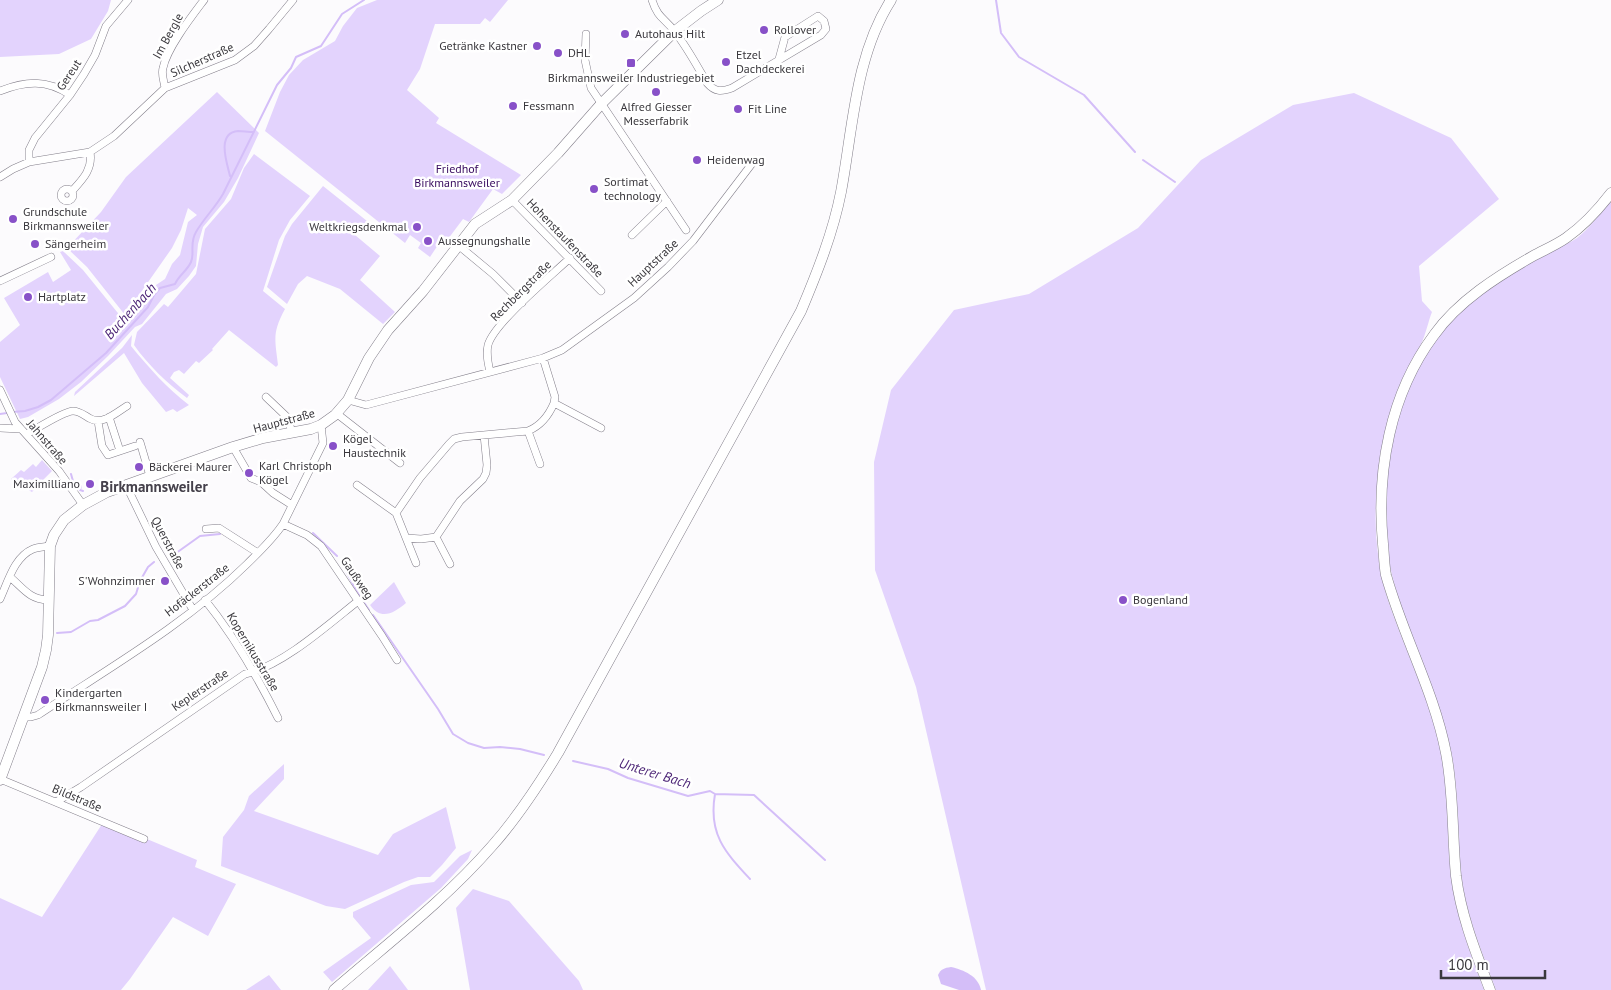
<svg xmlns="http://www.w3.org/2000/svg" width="1611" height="990" font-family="'PT Sans',sans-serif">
	<rect width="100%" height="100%" fill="#fcfbfd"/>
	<path fill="#e3d3fd" d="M0 0H111L108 11 91 39 59 54 0 57Z
		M377 0H508L490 22 485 18 480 24H435L420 69 407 90 439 118 436 123 521 175 502 194 493 189 469 222 463 219 448 239 444 236 430 257 418 248 421 243 410 235 405 243 265 131 280 92 289 75 303 60 335 41 343 26 357 8Z
		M217 92 259 133 238 178 224 202 203 227 198 244 196 266 189 276 177 289 166 294 142 324 135 327 108 356 81 382 59 399 28 417 20 419 0 377V342L20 325 4 298 48 272 53 282 71 270 60 252 63 251 83 270 126 323 153 287 165 279 172 264 180 255 188 222 197 215 188 208 181 230 172 248 125 315 87 267 67 248 101 212 126 177Z
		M1354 93 1451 138 1499 199 1419 266 1422 301 1432 312C1428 322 1426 334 1421 344 1413 361 1402 377 1396 395 1374 460 1367 537 1389 603 1407 655 1433 706 1443 760 1450 798 1446 836 1451 874 1455 914 1470 952 1484 990H986L916 687 875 570 874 462 891 390 954 310 1029 294 1138 228 1201 160 1293 105Z
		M254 154 310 196 290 220 279 240 263 291 285 309C272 333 275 339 278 365L276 367 229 330 212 349 213 350 199 363 196 361 184 374 179 370 174 372 170 378 189 395 187 398C167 383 148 365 134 345L137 332 164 304 168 307 196 274 205 229 231 199 244 168Z
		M323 186 367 221 355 235 380 256 360 280 395 312 383 324 340 289 307 276 298 284 287 304 267 287 285 236 292 224Z
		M1611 202V990H1496C1482 952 1465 913 1461 873 1457 834 1459 794 1452 756 1439 693 1407 637 1392 575 1375 504 1389 408 1430 347 1448 320 1469 304 1494 284 1504 277 1513 268 1523 262 1539 252 1561 249 1577 238 1588 230 1601 212 1611 202Z
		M132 335 131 346C149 368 167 388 189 405L177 412 173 409 166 412 142 383 124 353 74 396 75 392 122 348Z
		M42 460 52 471 39 484 38 483 32 488 34 490 32 492 15 483 11 479 21 470 24 472 33 464 36 467Z
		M394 582 406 603C394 613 381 621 370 605Z
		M284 764V779L254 811 378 855 393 834 446 807 456 848 442 865 430 877H418L404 882 345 909 326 906 221 866 223 837 244 810 249 796Z
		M104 821 197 860 195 867 236 884 208 936 173 917 130 979 121 990H0V898L42 917Z
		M472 850 468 859 441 888 332 982 323 972 371 938 353 917V912L411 885 434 882 460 856Z
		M473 889 509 901 579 981 583 990H470L456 908Z
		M390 966 408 990H368Z
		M269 975 281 990H246Z"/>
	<path fill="#d4bef8" d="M951 967C964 970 978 976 981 990H959L941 984 938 975C941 969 944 968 951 967Z"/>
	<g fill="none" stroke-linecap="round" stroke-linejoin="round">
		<path stroke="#d4bef8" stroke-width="2" d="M996 0 1001 33 1019 57 1084 95 1135 152
			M1143 160 1175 182
			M230 176C227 163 216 133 238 131 243 131 248 132 254 132
			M12 412 25 411 38 407 51 400 106 353 148 307 154 295 160 288 175 284C179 275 187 271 191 262 195 253 189 244 196 232 204 218 215 208 223 194L277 85 291 68 296 57 321 46 342 14 364 0
			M0 414 7 413
			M71 474 73 481 77 482 78 485 81 486 80 490 83 491
			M313 533 337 556
			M172 556 200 536 220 534
			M343 565 357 592 369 610
			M373 615 438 709 453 734 468 743 484 748 500 747 520 749 544 755
			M57 633 71 632 90 621 98 620 125 606 136 594 140 581 148 567 154 562
			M573 761 608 769 628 778 688 796 710 791 715 794 754 795 825 860
			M715 794C708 834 725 852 750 879"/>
		<g stroke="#837f8a" stroke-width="8">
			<path id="street" d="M652 0C658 19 665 18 675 32 687 47 697 66 707 83 715 92 721 92 732 88L821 35 826 29 824 21 818 16 785 37 779 59
				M586 34 585 60 591 88 686 230
				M165 88C164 81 161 74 163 68 167 48 192 16 204 0
				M0 91C25 81 47 79 70 95
				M29 162V150L35 138 70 95 84 74 95 55 106 26 128 0
				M0 177 13 169 29 162 90 152 114 136 165 88 235 60 254 46 269 29 293 0
				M61 195a6 6 0 1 1 12 0a6 6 0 1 1-12 0Z
				M72 191C83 179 93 169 90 152
				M512 200 601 291
				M632 235 667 201
				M458 245 493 274 522 303
				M0 281 51 257
				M543 358 555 397 554 403 601 428
				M490 372C488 363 486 354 488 345 494 323 552 275 570 258
				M0 390 15 422 59 471 83 505
				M266 397 287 417 292 432
				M348 400 366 405 543 358 562 350 634 298 668 267 693 241 754 161
				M336 413 400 463
				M109 417 120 451
				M98 421 102 446 108 455 135 446
				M0 428 20 429
				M528 431 540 464
				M27 434C36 429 64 411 73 411 80 411 85 416 91 419 103 425 117 412 127 406
				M140 442 150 476
				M233 447 251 478 261 482 273 493 292 505
				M126 485 156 547 193 610
				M357 485 396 513
				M283 524 307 535 321 546 382 636 397 660
				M206 529 219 528 258 553
				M436 537 450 564
				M407 538 421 539 436 537 460 501 483 479 486 473 487 465 484 435
				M416 563 396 513 420 478 449 444 454 439 462 437 528 431C540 426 549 415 554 403
				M10 577C24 589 29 599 48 600
				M0 599C8 582 14 557 33 549 38 547 44 547 50 546
				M205 600C235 637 257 676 278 718
				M23 717H31L38 715C109 668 186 624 247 564 260 551 273 539 283 524L323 443 321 425
				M0 779 144 839
				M56 802 81 787 245 674C281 667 329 624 358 601"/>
		</g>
		<g stroke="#837f8a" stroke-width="11">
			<path id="secondary" d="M0 780 42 667 46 650 48 635 50 546 54 535 64 520 83 505 107 492 233 447 263 438 311 429 321 425 335 415 348 400 369 358 388 330 423 291 475 224 512 200 558 153 602 103 675 31 701 11 718 0
				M334 990C387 944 445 900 492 846 517 818 538 786 558 753L801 311C817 273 833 233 841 192 853 128 855 56 891 0
				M1490 990C1476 953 1461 916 1456 876 1452 835 1454 794 1446 753 1434 691 1403 636 1386 575 1384 565 1384 554 1383 544 1376 471 1390 394 1434 335 1458 301 1498 276 1533 256 1544 250 1556 245 1566 238 1583 226 1598 210 1611 193"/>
		</g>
		<use href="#street" stroke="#fff" stroke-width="7"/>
		<use href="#secondary" stroke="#fff" stroke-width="10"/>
	</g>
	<g fill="#8851c8" stroke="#fff" stroke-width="2">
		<circle cx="764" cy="30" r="5"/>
		<circle cx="625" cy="34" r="5"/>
		<circle cx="537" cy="46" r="5"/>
		<circle cx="558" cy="53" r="5"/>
		<circle cx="726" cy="62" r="5"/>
		<rect x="626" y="58" width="10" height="10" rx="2.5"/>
		<circle cx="656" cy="92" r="5"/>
		<circle cx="513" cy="106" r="5"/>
		<circle cx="738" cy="109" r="5"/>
		<circle cx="697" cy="160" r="5"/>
		<circle cx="594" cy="189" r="5"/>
		<circle cx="13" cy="219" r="5"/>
		<circle cx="417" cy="227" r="5"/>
		<circle cx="428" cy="241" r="5"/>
		<circle cx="35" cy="244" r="5"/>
		<circle cx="28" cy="297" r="5"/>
		<circle cx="333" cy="446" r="5"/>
		<circle cx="139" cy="467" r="5"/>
		<circle cx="249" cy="473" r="5"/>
		<circle cx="90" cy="484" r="5"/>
		<circle cx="165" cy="581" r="5"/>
		<circle cx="1123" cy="600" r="5"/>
		<circle cx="45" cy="700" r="5"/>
	</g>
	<g text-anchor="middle" stroke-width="5" stroke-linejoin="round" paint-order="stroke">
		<g font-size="12" fill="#3a383d" stroke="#fff" text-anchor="start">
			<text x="774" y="34">Rollover</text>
			<text x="635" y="38">Autohaus Hilt</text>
			<text x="527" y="50" text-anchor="end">Getränke Kastner</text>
			<text x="568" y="57">DHL</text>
			<text x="736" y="59">Etzel<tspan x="736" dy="14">Dachdeckerei</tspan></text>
			<text x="631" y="82" text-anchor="middle">Birkmannsweiler Industriegebiet</text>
			<text x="523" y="110">Fessmann</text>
			<text x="656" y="111" text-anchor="middle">Alfred Giesser<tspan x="656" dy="14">Messerfabrik</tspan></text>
			<text x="748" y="113">Fit Line</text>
			<text x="707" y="164">Heidenwag</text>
			<text x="604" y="186">Sortimat<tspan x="604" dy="14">technology</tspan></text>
			<text x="23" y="216">Grundschule<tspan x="23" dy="14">Birkmannsweiler</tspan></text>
			<text x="407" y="231" text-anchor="end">Weltkriegsdenkmal</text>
			<text x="438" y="245">Aussegnungshalle</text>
			<text x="45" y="248">Sängerheim</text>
			<text x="38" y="301">Hartplatz</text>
			<text x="343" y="443">Kögel<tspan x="343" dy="14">Haustechnik</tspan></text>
			<text x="259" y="470">Karl Christoph<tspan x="259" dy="14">Kögel</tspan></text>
			<text x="149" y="471">Bäckerei Maurer</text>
			<text x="80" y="488" text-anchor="end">Maximilliano</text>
			<text x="155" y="585" text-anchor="end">S'Wohnzimmer</text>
			<text x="1133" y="604">Bogenland</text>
			<text x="55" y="697">Kindergarten<tspan x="55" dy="14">Birkmannsweiler I</tspan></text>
		</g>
		<g font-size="12" fill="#3a383d" stroke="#fff">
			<text transform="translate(168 36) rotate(-61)" y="4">Im Bergle</text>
			<text transform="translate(202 60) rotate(-24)" y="4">Silcherstraße</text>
			<text transform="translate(69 75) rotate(-57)" y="4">Gereut</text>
			<text transform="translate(565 238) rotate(46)" y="4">Hohenstaufenstraße</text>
			<text transform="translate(653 263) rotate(-43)" y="4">Hauptstraße</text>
			<text transform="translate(521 291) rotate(-45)" y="4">Rechbergstraße</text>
			<text transform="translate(284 421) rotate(-15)" y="4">Hauptstraße</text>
			<text transform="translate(47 442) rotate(49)" y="4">Jahnstraße</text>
			<text transform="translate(168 543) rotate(62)" y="4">Querstraße</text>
			<text transform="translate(357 578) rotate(56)" y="4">Gaußweg</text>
			<text transform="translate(197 590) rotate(-38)" y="4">Hofäckerstraße</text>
			<text transform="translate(253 652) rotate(59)" y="4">Kopernikusstraße</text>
			<text transform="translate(200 690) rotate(-34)" y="4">Keplerstraße</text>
			<text transform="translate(77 798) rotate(23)" y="4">Bildstraße</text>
		</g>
		<g font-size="12" fill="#370a5e" stroke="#fff">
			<text x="457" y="173">Friedhof<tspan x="457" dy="14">Birkmannsweiler</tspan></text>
		</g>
		<g font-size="14" font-style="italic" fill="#4d2677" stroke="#fff">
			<text transform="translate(130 311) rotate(-48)" y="5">Buchenbach</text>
			<text transform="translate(655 773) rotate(17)" y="5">Unterer Bach</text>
		</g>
		<g font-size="15" font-weight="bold" fill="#45414b" stroke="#fff">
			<text x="154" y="492">Birkmannsweiler</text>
		</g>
	</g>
	<path d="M1441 970v8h104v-8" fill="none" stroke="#3a383d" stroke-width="2.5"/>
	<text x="1448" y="970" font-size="15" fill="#3a383d" stroke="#ffffff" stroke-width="4" paint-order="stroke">100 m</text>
</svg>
